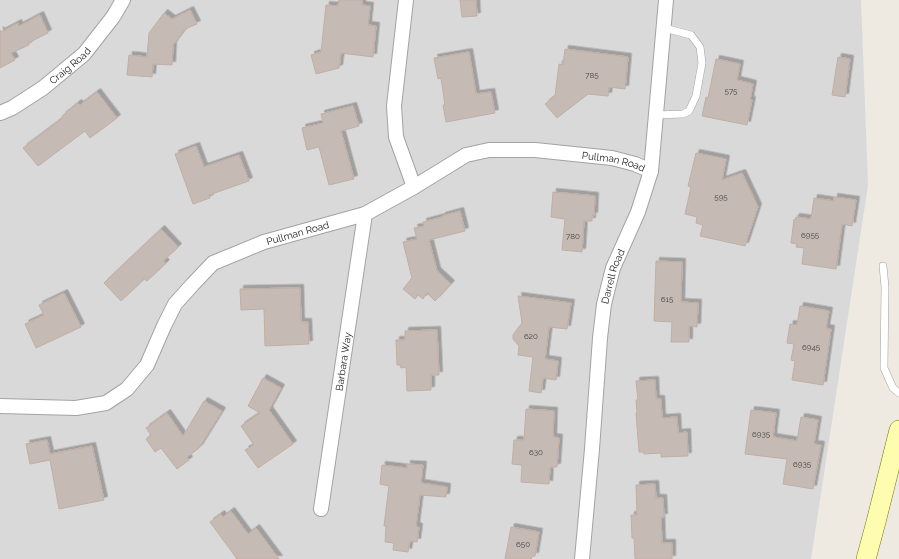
<svg xmlns="http://www.w3.org/2000/svg" width="899" height="559" font-family="Raleway,sans-serif">
	<defs>
		<filter id="shadow"><feDropShadow dx="3.5" dy="-3.5" stdDeviation="0" flood-color="#0004"/></filter>
	</defs>
	<rect width="100%" height="100%" fill="#eee9e1"/>
	<path fill="#dad9d9" d="M0 0H861L868 185 811 559H0Z"/>
	<path fill="#c6bbb4" stroke="#c1aea2" filter="url(#shadow)" d="M339 0H362V5L370 6 368 25 376 26 373 57 341 53 339 68 316 74 311 55 321 52 326 5 338 6Z
		M460 0H476L477 16 462 17Z
		M190 10 197 24 185 29 173 45 172 65 153 64 152 77 127 75 129 55 147 57 149 33 164 13 172 19Z
		M40 15 48 33 28 43 29 45 11 53 15 60 0 68V30L1 32 18 23 19 26Z
		M565 49 628 57 625 89 609 87 608 96 588 94 557 118 545 104 555 96 559 64 563 65Z
		M469 52 476 94 491 92 495 113 446 122 443 105H445L441 78 438 79 434 58Z
		M838 57 850 59 845 97 832 95Z
		M716 59 740 64 737 80 753 84 750 100H752L747 125 702 116 706 97 708 98Z
		M97 92 117 118 90 138 85 131 38 166 23 148 63 118 62 116 78 103 80 105Z
		M353 106 359 126 341 131 354 179 329 185 319 147 307 150 302 128 323 123 321 114Z
		M196 146 204 167 239 155 249 181 209 195 210 198 193 204 175 154Z
		M696 153 726 159 722 180 742 173 758 207 745 246 700 236 703 225 696 223 697 217 685 214 691 187 688 186Z
		M553 192 595 196 594 216 592 215V221H584L582 252 562 250 565 219 551 217Z
		M834 197 856 200 852 226 842 224 836 269 802 264 804 248 796 247 797 244 791 243 794 219 795 220 796 217 811 219 814 198 834 201Z
		M460 211 465 231 429 240 437 271 451 284 435 301 427 293 423 299 418 295 415 299 403 289 412 278 403 242 417 239 414 228 424 226 423 222 442 217V216Z
		M161 229 178 247 163 261 166 263 147 281 144 279 121 301 104 283Z
		M656 261 682 262 681 302 698 303 697 327 689 326V342H671L672 322 654 321Z
		M300 288 301 322H308L309 344 265 346 264 309 241 310 240 289Z
		M64 293 81 327 36 348 25 324 44 315 39 305Z
		M518 296 571 303 567 329 549 327 545 359 558 361 556 380 543 378 541 393 529 391 533 357 518 355 519 346 513 339V335L515 332 522 323Z
		M800 306 829 311 826 328 831 329 823 385 792 380 795 361 791 360 794 344 787 343 790 324 797 325Z
		M437 330 439 375H431V390L407 391 406 367 401 368 400 365H397L396 340H405V331Z
		M263 378 281 388 269 410 293 444 258 468 245 450 254 445 241 426 260 413 248 406Z
		M655 380 656 399H661L662 418 677 417 678 433 687 432 688 456 661 457V453L644 454 643 452H639L636 413H637L636 400H638L636 381Z
		M204 401 222 411 199 448 187 457 189 460 177 469 161 448 155 452 146 439 151 435 146 428 167 413 183 436Z
		M526 409 554 411 553 437 559 438 557 467H550L549 484 521 482 522 465 512 464 514 440H524Z
		M751 410 776 413 773 437 797 441 801 417 818 420 814 444 821 445 813 489 783 484 787 459 745 454Z
		M47 440 50 454 92 446 104 500 59 509 50 460 30 464 26 444Z
		M407 464 423 465 421 483 447 487 446 497 420 495 416 526 419 527 417 542 410 541 408 552 393 550 394 543 385 542 386 526H384L389 486 380 484 382 465 407 468Z
		M655 484 656 498H663L664 517H661L662 543H672V559H635L634 538H632L631 515H637L636 485Z
		M231 511 248 534 256 528 279 559H237L210 522 221 514 223 517Z
		M511 527 539 532 535 556H532L531 559H505Z"/>
	<g fill="none" stroke-linecap="round" stroke-linejoin="round">
		<g stroke="#a3a3a3" stroke-width="8">
			<path id="lane" d="M656 115 683 114 689 111 696 96 702 63 700 47 691 35 664 28
				M883 266 885 287 884 368 893 388 899 393"/>
		</g>
		<g stroke="#a3a3a3" stroke-width="16">
			<g id="street">
				<path d="M406 0 394 106 396 137 414 187"/>
				<path id="s1" d="M0 113 12 108 43 88 84 54 113 17 123 0"/>
				<path id="s2" d="M0 406 76 408 106 403 127 389 147 365 164 326 175 304 193 284 213 263 264 242 365 214 414 187 466 155 489 150H535L612 158 635 164 651 171"/>
				<path id="s3" d="M321 509 365 214"/>
				<path id="s4" d="M582 559 592 449 600 338 604 304 613 268 638 212 651 171 666 0"/>
			</g>
		</g>
		<g stroke="#717600" stroke-width="20">
			<path id="secondary" d="M866 559 876 522 899 430"/>
		</g>
		<use href="#lane" stroke="#fff" stroke-width="7"/>
		<use href="#street" stroke="#fff" stroke-width="14"/>
		<use href="#secondary" stroke="#fefdaf" stroke-width="19"/>
	</g>
	<g text-anchor="middle" stroke-width="3.5" stroke-linejoin="round" paint-order="stroke">
		<g font-size="8" fill="#464442">
			<text x="592" y="78">785</text>
			<text x="731" y="94">575</text>
			<text x="721" y="200">595</text>
			<text x="810" y="238">6955</text>
			<text x="573" y="239">780</text>
			<text x="667" y="302">615</text>
			<text x="531" y="339">620</text>
			<text x="811" y="350">6945</text>
			<text x="761" y="437">6935</text>
			<text x="536" y="455">630</text>
			<text x="802" y="467">6935</text>
			<text x="523" y="547">650</text>
		</g>
		<g font-size="10" fill="#1c1c1c" stroke="#fff">
			<text dy="4" stroke="none"><textPath href="#s1" startOffset="85">Craig Road</textPath></text>
			<text dy="4" stroke="none"><textPath href="#s2" startOffset="712">Pullman Road</textPath></text>
			<text dy="4" stroke="none"><textPath href="#s2" startOffset="376">Pullman Road</textPath></text>
			<text dy="4" stroke="none"><textPath href="#s4" startOffset="285">Darrell Road</textPath></text>
			<text dy="4" stroke="none"><textPath href="#s3" startOffset="149">Barbara Way</textPath></text>
		</g>
	</g>
</svg>
